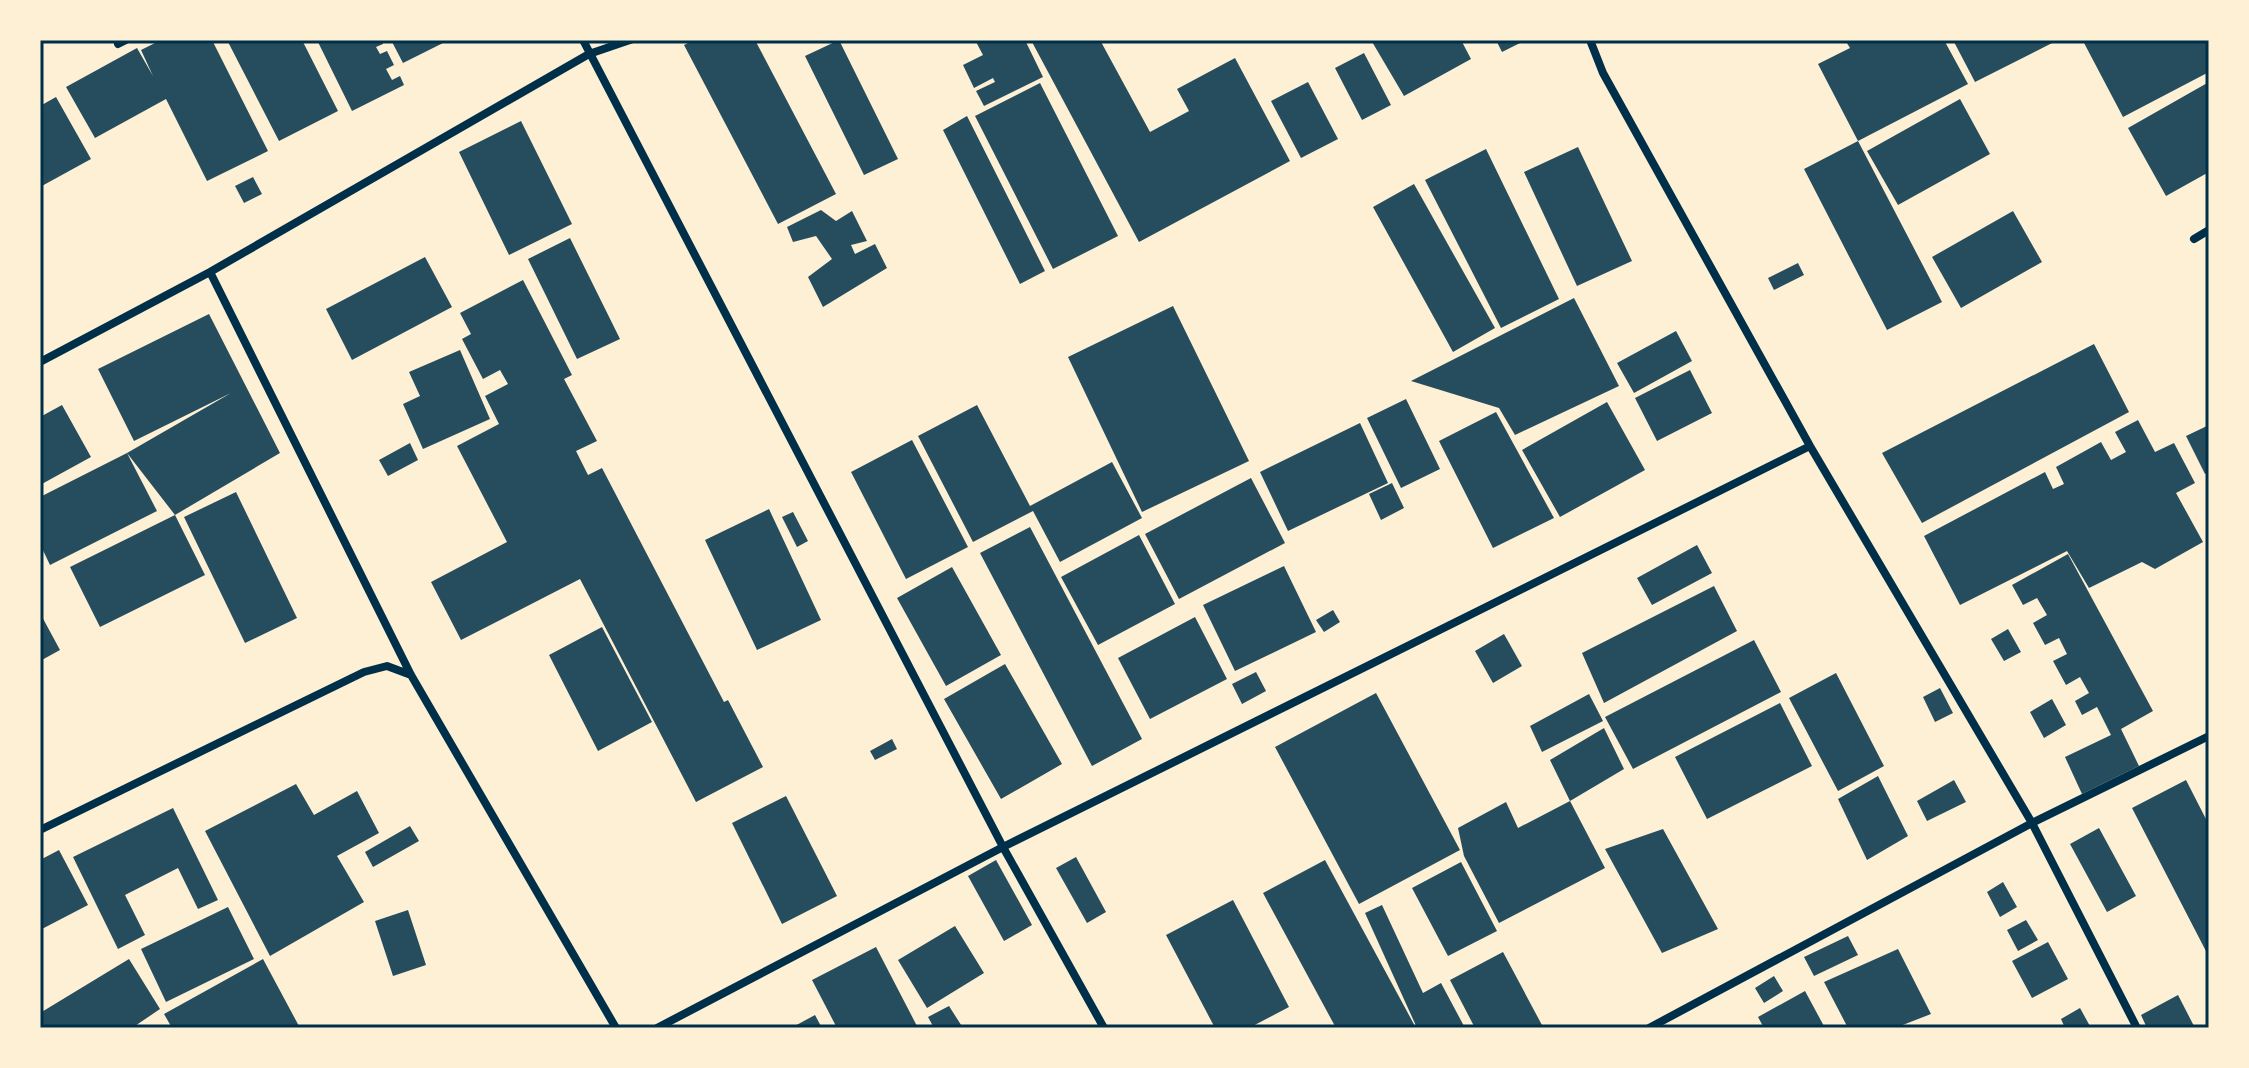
<svg xmlns="http://www.w3.org/2000/svg" width="2249" height="1068" font-family="'Source Sans 3',sans-serif">
	<rect width="100%" height="100%" fill="#fdf0d5"/>
	<path fill="#264d5e" d="M161 40H212L268 151 207 181 166 99 95 138 66 87 137 48 153 76 141 50Z
		M227 40H302L338 111 279 141Z
		M317 40H382L383 44 376 47 380 54 387 51 394 65 386 69 392 80 400 76 404 85 352 111Z
		M391 40H449L403 63Z
		M694 40H755L836 194 778 224 684 45Z
		M839 40 898 159 864 175 805 56Z
		M975 40H1025L1043 77 984 106 976 91 995 82 993 78 974 88 963 65 983 55Z
		M1036 40H1100L1150 132 1189 111 1177 89 1235 58 1290 161 1139 242 1032 42Z
		M1371 40H1461L1471 59 1404 96Z
		M1496 40H1526L1502 52Z
		M1845 40H1944L1968 84 1858 141 1942 302 1887 330 1804 169 1858 141 1818 64 1850 48Z
		M1953 40H2058L1975 82Z
		M2086 40H2205L2209 47V72L2123 117 2083 41Z
		M1364 53 1391 105 1362 120 1335 68Z
		M1308 82 1338 139 1301 158 1271 101Z
		M2209 82V172L2166 196 2128 128Z
		M1040 83 1118 236 1053 269 975 116Z
		M56 97 91 159 40 187V106Z
		M1960 99 1990 154 1898 205 1867 151Z
		M967 116 1045 271 1020 284 943 130Z
		M521 121 572 224 509 255 459 152Z
		M1578 147 1632 261 1577 286 1524 172Z
		M1486 149 1559 299 1501 328 1425 180Z
		M253 177 262 194 244 203 235 186Z
		M1414 184 1495 328 1453 352 1373 207Z
		M821 210 836 221 852 211 867 241 851 245 855 254 875 244 887 268 823 307 808 277 832 259 816 236 793 242 787 227Z
		M2013 211 2042 262 1961 308 1932 257Z
		M570 238 620 339 577 359 528 259Z
		M425 257 452 307 352 360 326 309Z
		M1798 263 1804 275 1774 290 1768 278Z
		M523 280 572 375 564 379 597 441 576 451 588 475 602 468 724 702 728 700 763 767 696 802 580 579 461 640 431 582 507 542 457 446 499 424 485 396 508 384 500 370 483 379 462 339 471 334 460 313Z
		M1574 298 1619 386 1515 435 1499 408 1411 381Z
		M1173 306 1249 461 1142 512 1068 357Z
		M209 314 280 453 175 515 127 453 231 393 134 441 98 369Z
		M1676 331 1692 361 1634 393 1617 363Z
		M2094 344 2129 412 1922 523 1882 453Z
		M460 350 490 419 423 449 403 404 420 396 409 372Z
		M1690 370 1712 413 1657 441 1635 398Z
		M1406 399 1440 469 1401 488 1367 418Z
		M1607 402 1645 470 1560 517 1522 450Z
		M62 405 91 457 40 485V417Z
		M977 405 1030 506 1112 462 1142 518 1060 562 1033 511 973 542 918 436Z
		M1496 412 1554 518 1493 548 1439 441Z
		M2138 420 2155 452 2174 443 2195 483 2176 493 2203 542 2155 569 2142 562 2089 588 2067 551 1960 605 1924 536 2045 472 2053 489 2064 484 2056 467 2101 442 2111 460 2126 452 2115 432Z
		M1360 423 1388 483 1288 531 1260 472Z
		M2209 425V472L2205 474 2186 436Z
		M912 440 968 547 906 579 851 472Z
		M410 443 418 460 388 476 379 460Z
		M127 453 157 511 50 565 40 544V497Z
		M1251 478 1285 543 1179 599 1145 534Z
		M1392 483 1404 508 1381 520 1369 494Z
		M236 492 297 618 245 643 184 517Z
		M769 509 821 620 757 650 705 540Z
		M793 512 808 541 797 547 782 517Z
		M175 515 205 575 100 627 70 567Z
		M1030 527 1142 739 1092 766 980 553Z
		M1139 535 1175 604 1098 645 1061 577Z
		M1697 545 1712 573 1652 605 1637 578Z
		M2068 554 2153 711 2121 729 2139 766 2082 794 2065 757 2111 735 2097 707 2082 715 2075 701 2089 693 2080 677 2066 685 2053 661 2067 654 2059 638 2045 645 2033 623 2047 615 2037 598 2023 605 2012 585Z
		M1284 566 1316 632 1235 671 1203 605Z
		M952 567 1001 655 946 686 897 598Z
		M1714 586 1737 631 1604 703 1582 653Z
		M1333 610 1340 622 1324 632 1316 620Z
		M40 613 60 650 40 661Z
		M1195 617 1227 679 1150 719 1118 658Z
		M602 627 652 722 598 751 549 655Z
		M2008 629 2021 652 2004 661 1991 639Z
		M1504 634 1522 666 1493 683 1475 651Z
		M1754 640 1781 692 1633 769 1605 717Z
		M1005 664 1062 764 1001 799 944 699Z
		M1256 672 1266 691 1242 704 1232 684Z
		M1836 673 1884 766 1838 791 1789 698Z
		M1940 688 1953 713 1935 722 1923 697Z
		M1376 693 1460 850 1359 904 1275 747Z
		M1589 694 1603 721 1542 752 1530 726Z
		M2052 699 2066 725 2044 738 2030 712Z
		M1780 703 1812 766 1707 819 1675 757Z
		M1604 728 1624 769 1570 801 1605 868 1499 923 1464 856 1458 828 1506 802 1518 828 1570 801 1550 760Z
		M892 739 897 749 875 760 870 751Z
		M1878 776 1908 836 1867 860 1838 799Z
		M1954 780 1966 802 1927 821 1917 801Z
		M2186 780 2209 825V957L2132 808Z
		M296 784 314 815 357 791 379 833 337 856 364 902 270 956 205 831Z
		M786 796 837 896 782 924 732 823Z
		M173 808 218 900 198 909 178 868 125 895 145 935 118 949 73 857Z
		M410 826 419 841 373 867 365 852Z
		M2099 828 2136 896 2107 912 2070 844Z
		M1663 829 1718 929 1662 953 1605 849Z
		M59 850 88 905 40 930V860Z
		M1076 857 1106 912 1087 923 1056 868Z
		M996 860 1032 925 1004 941 968 876Z
		M1325 860 1416 1028H1336L1263 893Z
		M1461 862 1497 931 1448 956 1412 888Z
		M2003 882 2017 907 2000 917 1987 892Z
		M1233 900 1289 1007 1249 1028H1215L1166 935Z
		M1382 905 1423 993 1441 983 1465 1028H1417L1365 913Z
		M228 907 254 959 166 1002 141 949Z
		M408 910 426 965 393 976 375 921Z
		M2026 920 2038 940 2018 951 2007 930Z
		M955 926 984 973 927 1008 898 960Z
		M1848 936 1858 955 1814 976 1804 957Z
		M2048 942 2068 979 2032 998 2012 961Z
		M876 947 918 1028H837L812 980Z
		M1898 949 1931 1014 1895 1028H1848L1824 982Z
		M1503 952 1543 1027 1541 1028H1475L1450 980Z
		M129 959 160 1009 132 1028H43L40 1022V1013Z
		M263 959 300 1028H172L164 1014Z
		M1774 976 1783 991 1764 1003 1755 988Z
		M1805 991 1825 1028H1764L1758 1017Z
		M2178 995 2195 1028H2147L2141 1015Z
		M949 1006 963 1028H934L928 1017Z
		M2080 1008 2091 1028H2065L2061 1019Z
		M815 1015 822 1028H791Z"/>
	<g fill="none" stroke-linecap="round" stroke-linejoin="round">
		<path stroke="#003049" stroke-width="8" d="M583 40 1003 847 1104 1028
			M1590 40 1603 73 1810 446 2032 823 2137 1028
			M118 44 126 40
			M2194 239 2209 230
			M210 272 411 675 616 1028
			M40 362 210 272 589 54 630 40
			M40 830 364 672 387 666 411 675
			M657 1028 1003 847 1810 446
			M1649 1028 2032 823 2209 736"/>
	</g>
	<rect width="2249" height="1068" fill="none" stroke="#fdf0d5" stroke-width="84"/>
	<rect x="42" y="42" width="2165" height="984" fill="none" stroke="#003049" stroke-width="3"/>
</svg>
